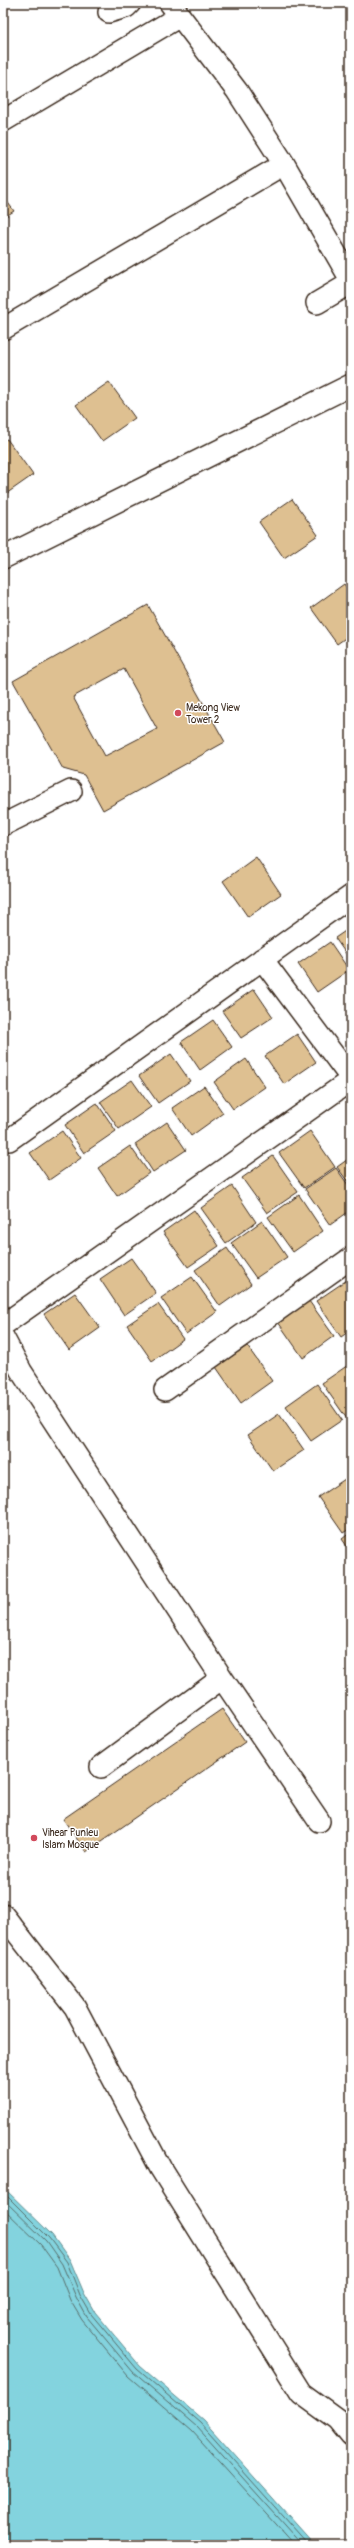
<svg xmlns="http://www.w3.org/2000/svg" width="354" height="2548" font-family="Pangolin,sans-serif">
	<rect width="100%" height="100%" fill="#fff"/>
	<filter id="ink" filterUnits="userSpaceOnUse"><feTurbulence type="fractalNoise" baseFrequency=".025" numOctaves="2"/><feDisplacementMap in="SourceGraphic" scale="8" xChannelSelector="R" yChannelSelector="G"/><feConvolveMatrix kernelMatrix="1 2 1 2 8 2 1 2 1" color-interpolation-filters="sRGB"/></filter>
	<g filter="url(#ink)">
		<path fill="#83d3de" stroke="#668f91" d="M3 2187 52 2235 70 2260 84 2293 95 2312 140 2366 203 2420 315 2545H3Z"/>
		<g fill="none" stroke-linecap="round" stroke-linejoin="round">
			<path stroke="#586e6b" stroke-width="1" d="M3 2192 49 2238 67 2262 80 2295 91 2314 137 2369 200 2423 309 2545
				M3 2199 46 2241 62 2264 76 2297 87 2317 133 2372 197 2427 303 2545
				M3 2208 41 2245 57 2267 70 2300 82 2320 128 2376 192 2431 295 2545"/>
		</g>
		<path fill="#dec091" stroke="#3b2a1e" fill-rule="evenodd" d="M3 196 14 211 3 218Z
			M109 382 135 418 102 441 76 405Z
			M7 439 33 475 3 496V441Z
			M292 499 318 535 284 558 259 522Z
			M344 584 351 593V634L337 644 311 608Z
			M148 605 225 742 103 810 84 775 63 769 13 681ZM124 669 157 729 105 756 73 697Z
			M256 857 281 894 248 917 223 881Z
			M351 927V961L335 938Z
			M330 942 349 970 317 992 298 964Z
			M254 989 273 1017 241 1038 222 1011Z
			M213 1020 232 1047 200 1070 181 1042Z
			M297 1034 316 1062 284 1084 265 1056Z
			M171 1054 190 1081 158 1103 139 1076Z
			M246 1059 265 1087 233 1109 214 1082Z
			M132 1080 151 1107 119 1129 100 1102Z
			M204 1086 223 1113 191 1136 172 1108Z
			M97 1103 116 1131 84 1153 65 1125Z
			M167 1122 186 1150 153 1172 135 1144Z
			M62 1131 81 1158 49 1180 30 1153Z
			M310 1131 335 1167 304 1188 279 1153Z
			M130 1146 149 1173 117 1196 98 1168Z
			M273 1156 298 1192 267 1213 242 1178Z
			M351 1157V1186L337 1167Z
			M336 1168 351 1189V1210L330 1225 305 1189Z
			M232 1186 256 1222 226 1243 201 1208Z
			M299 1195 323 1231 293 1252 268 1217Z
			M194 1210 219 1246 188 1267 163 1232Z
			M262 1221 287 1257 256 1278 231 1243Z
			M227 1248 251 1284 220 1306 195 1270Z
			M131 1258 156 1293 124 1315 100 1279Z
			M192 1277 217 1312 186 1334 161 1298Z
			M347 1280 351 1286V1330L341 1337 316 1301Z
			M75 1293 100 1328 69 1350 44 1314Z
			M309 1301 334 1336 303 1358 278 1322Z
			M158 1304 183 1339 152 1361 127 1325Z
			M247 1346 272 1381 241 1403 216 1367Z
			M351 1363V1416L347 1419 322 1383Z
			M317 1384 342 1420 311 1441 286 1406Z
			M279 1414 304 1450 273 1471 248 1435Z
			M351 1475V1528L343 1533 318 1497Z
			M351 1532V1552L342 1539Z
			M222 1709 245 1742 86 1852 63 1819Z"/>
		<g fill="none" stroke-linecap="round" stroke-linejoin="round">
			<g stroke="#3b2a1e" stroke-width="24">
				<path id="minor" d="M170 3 237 91 284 164 351 280
					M109 12 126 7 130 3
					M3 121 180 16
					M317 303 351 283
					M3 329 284 164
					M3 558 351 385
					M3 825 71 791
					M262 959 351 1078
					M9 1140 351 896
					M3 1325 351 1080
					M3 1337 21 1371 222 1678 319 1821
					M165 1390 351 1258
					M101 1767 222 1678
					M3 1915 75 2007 161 2169 301 2393 338 2420 351 2436"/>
			</g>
			<use href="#minor" stroke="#fff" stroke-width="21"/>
		</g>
	</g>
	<g fill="#d1495b" stroke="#fff" stroke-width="1.5">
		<circle cx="178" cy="713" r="4"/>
		<circle cx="34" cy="1838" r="4"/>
	</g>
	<g text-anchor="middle" stroke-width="3" stroke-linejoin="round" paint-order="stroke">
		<g font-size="10" fill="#3b2a1e" stroke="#fff" text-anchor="start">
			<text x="186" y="711">Mekong View<tspan x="186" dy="12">Tower 2</tspan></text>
			<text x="42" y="1836">Vihear Punleu<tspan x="42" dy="12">Islam Mosque</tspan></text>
		</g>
	</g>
	<rect width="354" height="2548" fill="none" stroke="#fff" stroke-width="16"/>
	<rect x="8" y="8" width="338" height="2532" fill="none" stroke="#3b2a1e" stroke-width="1.5" filter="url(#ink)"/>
</svg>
